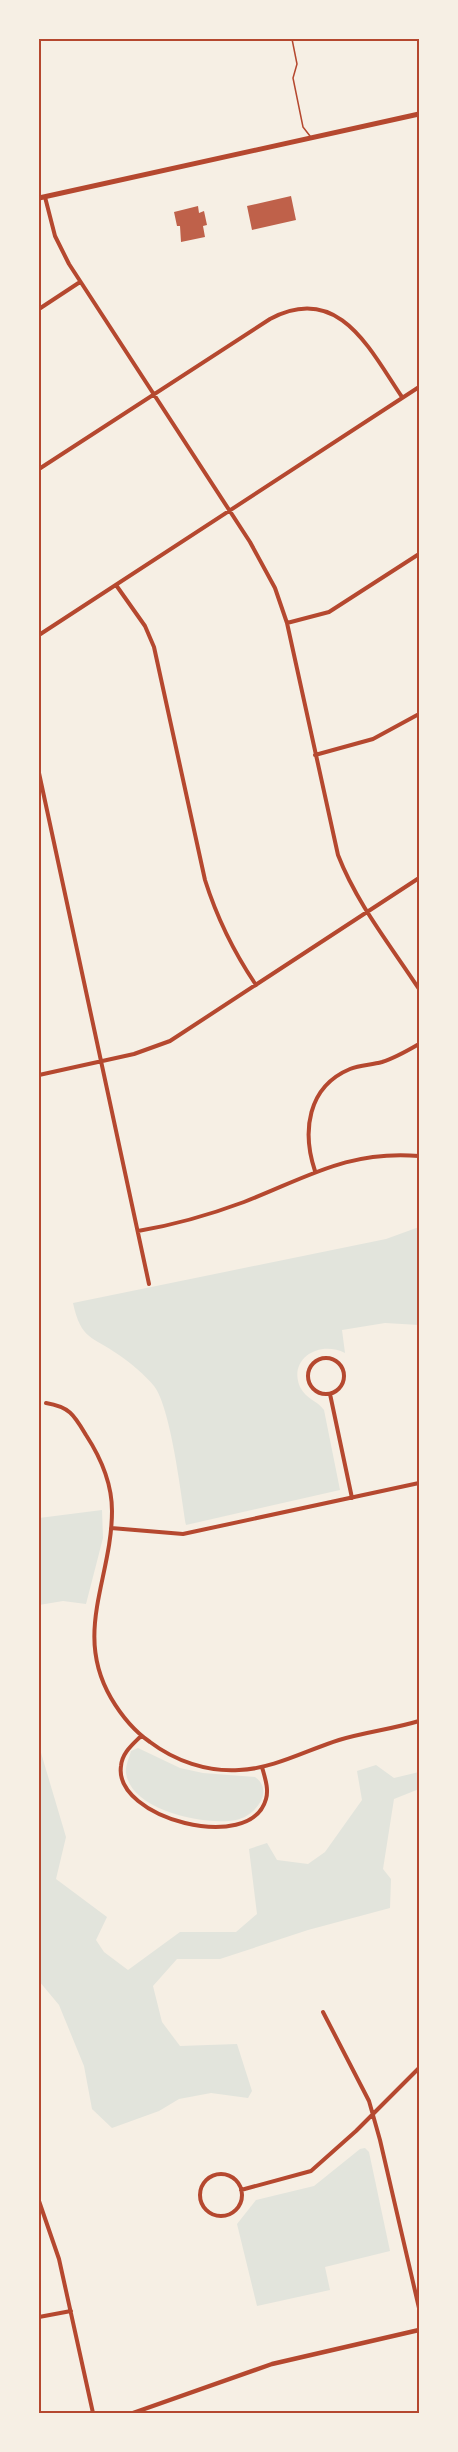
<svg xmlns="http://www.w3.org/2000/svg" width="458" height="2452" font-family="'Archivo Narrow',sans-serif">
	<rect width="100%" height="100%" fill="#f6efe4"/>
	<path fill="#e2e4dc" d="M419 1227V1325L385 1323 342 1330 345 1353C319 1340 288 1359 300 1387 306 1399 318 1401 324 1410L340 1490 186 1525C181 1495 171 1408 154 1386 145 1375 131 1363 119 1355 92 1336 81 1340 73 1303L386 1239Z
		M102 1510 103 1538 86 1604 63 1601 39 1605V1518Z
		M39 1746 66 1837 56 1879 107 1917 96 1940 104 1952 128 1970 180 1932H236L257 1914 249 1849 267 1843 277 1860 308 1864 325 1852 362 1800 357 1771 376 1765 394 1778 419 1772V1789L394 1799 383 1869 391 1879 390 1908 308 1930 220 1959H177L153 1986 162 2022 180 2046 237 2044 252 2091 248 2098 211 2093 179 2099 159 2111 112 2128 92 2109 84 2066 59 2005 39 1981Z
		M138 1748 180 1768 203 1773 255 1777C275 1791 255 1816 236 1820 206 1826 131 1811 126 1773 125 1767 129 1758 131 1751Z
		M365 2148 369 2152 390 2251 325 2267 330 2290 257 2306 237 2224 256 2200 314 2186 360 2149Z"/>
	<path fill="#bf614a" d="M291 196 296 220 252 230 247 206Z
		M198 206 199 213 204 211 207 225 203 226 205 237 181 242 180 226H177L174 212Z"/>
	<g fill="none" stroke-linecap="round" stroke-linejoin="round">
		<path stroke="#b5482f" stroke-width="1.5" d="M292 39 297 64 293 78 303 127 310 136"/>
		<path stroke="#b5482f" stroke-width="4" d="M45 197 55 236 69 264 250 542 275 588 287 623 338 855C357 904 391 946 419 989
			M39 309 80 282
			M39 469 270 319C339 282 370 350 402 397
			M116 585 145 626 154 647 205 880C217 918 233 951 256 985
			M287 623 329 612 419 554
			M39 635 419 387
			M315 755 373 739 419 714
			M39 773 149 1284
			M39 1075 134 1054 170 1041 419 878
			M315 1171C302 1132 307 1087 350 1069 360 1065 371 1065 382 1062 395 1058 407 1051 419 1044
			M138 1231C174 1225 209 1215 244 1202 306 1178 348 1150 419 1156
			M308 1376a18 18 0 1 1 36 0a18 18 0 1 1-36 0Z
			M330 1394 352 1498
			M46 1403C70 1407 74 1415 86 1435 101 1458 112 1483 112 1511 112 1578 73 1633 111 1698 121 1715 134 1731 150 1742 175 1761 207 1772 239 1770 273 1769 307 1750 339 1740 365 1732 393 1729 419 1721
			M111 1528 183 1534 419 1483
			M141 1736C132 1745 122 1753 121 1766 113 1818 251 1855 266 1799 269 1789 265 1778 262 1767
			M323 2012 369 2101 380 2140 419 2308
			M200 2195a21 21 0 1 1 42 0a21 21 0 1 1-42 0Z
			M241 2190 311 2171 356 2131 419 2068
			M39 2201 59 2259 93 2413
			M39 2317 71 2311"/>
		<path stroke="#b5482f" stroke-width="4.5" d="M133 2413 272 2364 419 2330"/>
		<path stroke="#b5482f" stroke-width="5" d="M39 198 419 114"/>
	</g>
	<rect width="458" height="2452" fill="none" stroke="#f6efe4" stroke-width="81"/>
	<rect x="40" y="40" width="378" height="2372" fill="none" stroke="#b5482f" stroke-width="2"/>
</svg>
